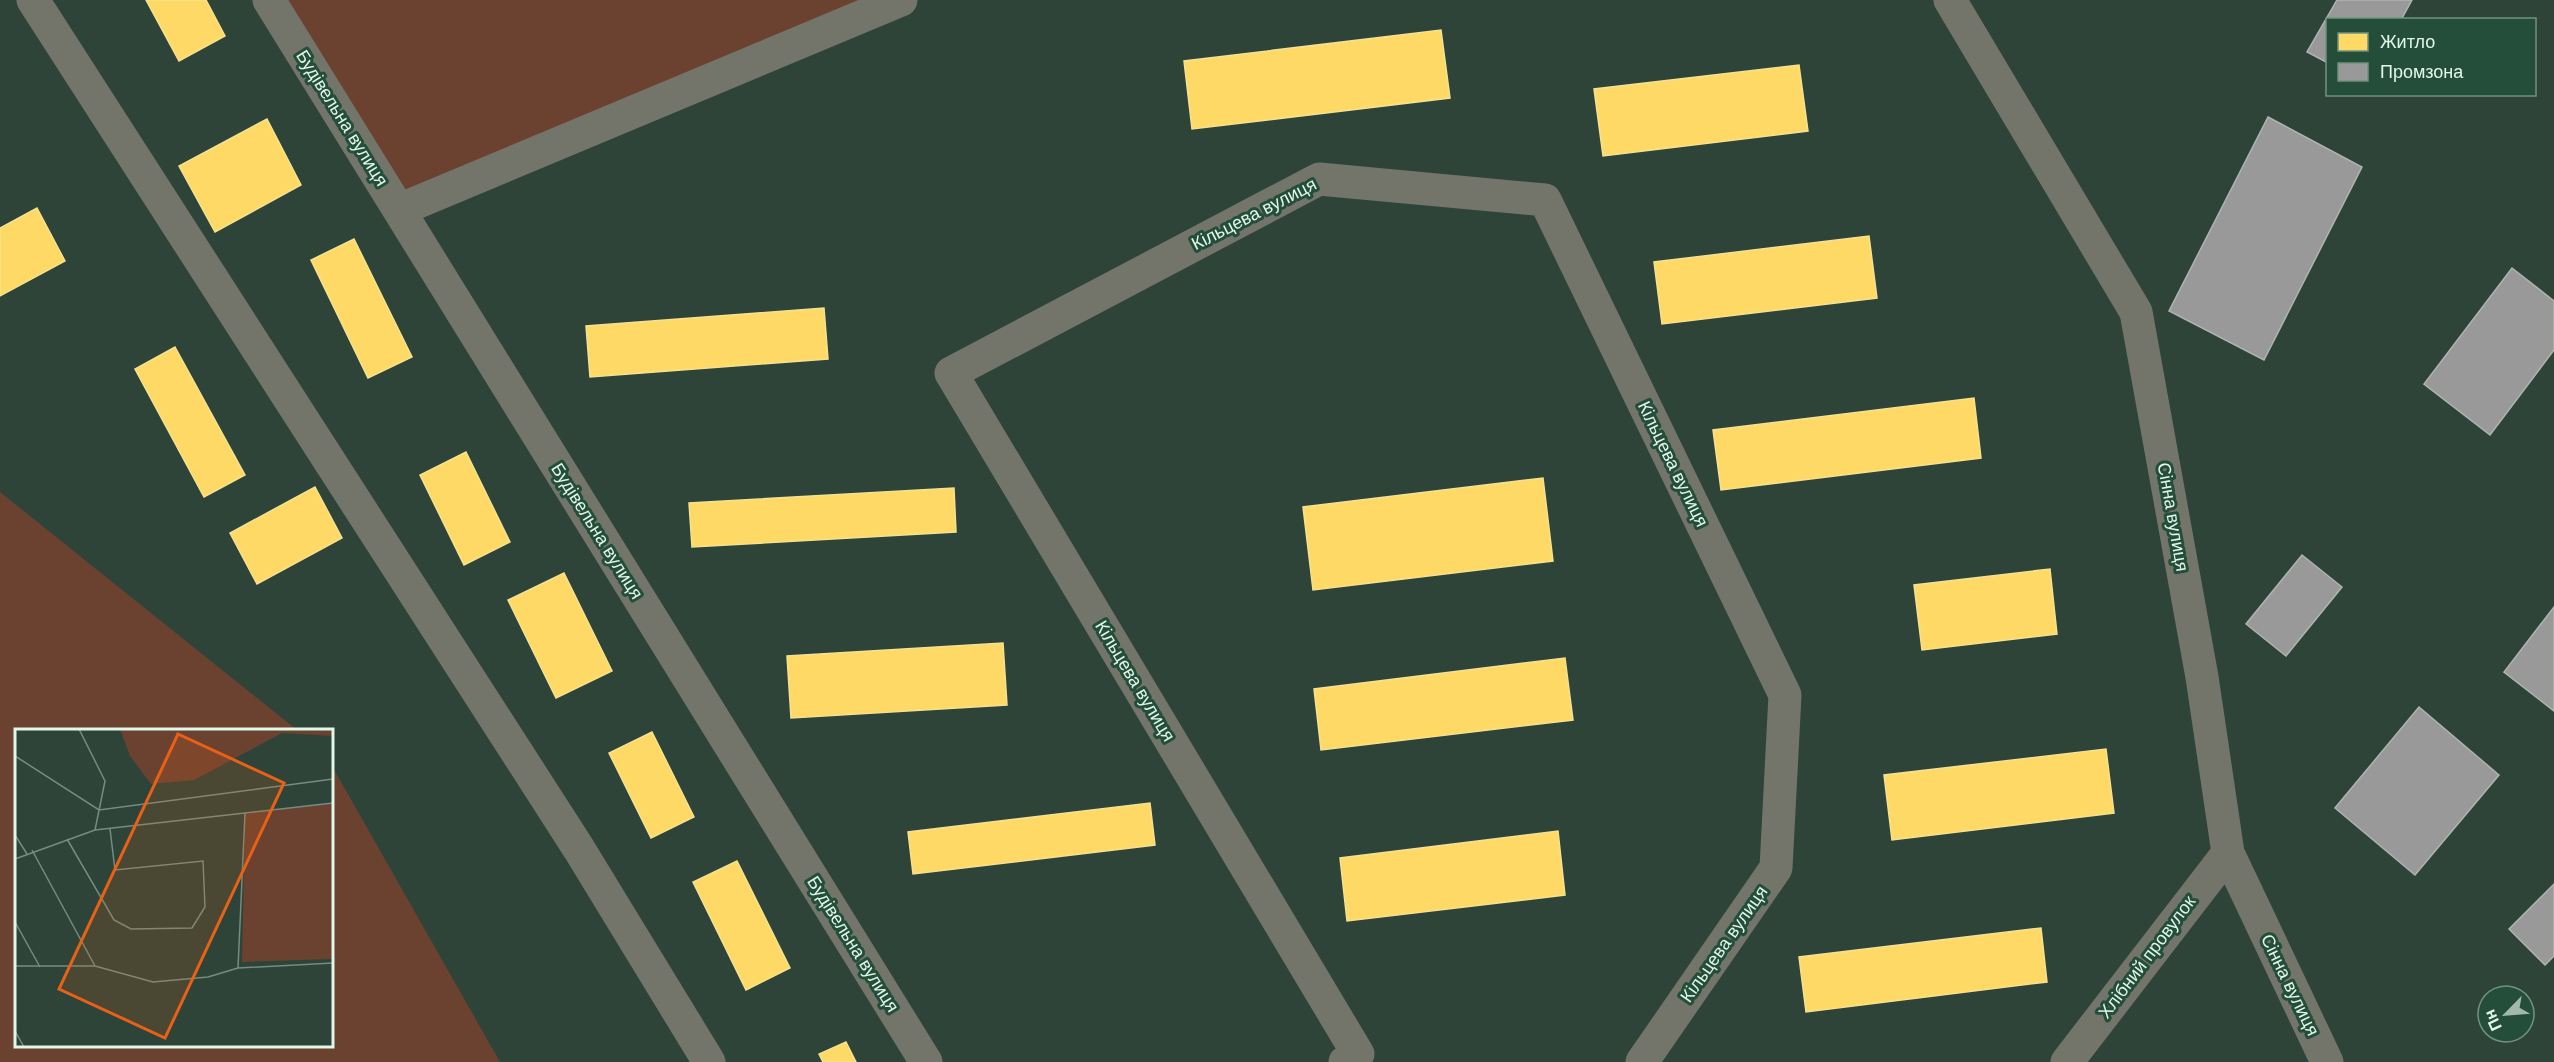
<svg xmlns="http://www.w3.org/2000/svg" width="2554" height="1062" font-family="Helvetica,sans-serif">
	<rect width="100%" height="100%" fill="#2e4439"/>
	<path fill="#6b422f" d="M269 0H870L399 210Z
		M0 492 297 730H16V1046H332V766L500 1062H0Z"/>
	<path fill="#ffd966" stroke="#f6e28e" stroke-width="1.5" d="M146 0H206L225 36 179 61Z
		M1441 30 1450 98 1192 129 1184 61Z
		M1799 65 1808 131 1603 156 1594 89Z
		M267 119 301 185 215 232 179 166Z
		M37 208 65 261 0 296V228Z
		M1869 236 1877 298 1662 324 1654 262Z
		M354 239 412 357 368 378 311 260Z
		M824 308 828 359 590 377 586 326Z
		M175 347 245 475 204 497 135 369Z
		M1974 398 1981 458 1721 490 1713 430Z
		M466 452 510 542 464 565 420 475Z
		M1543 478 1553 561 1313 590 1303 507Z
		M315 487 342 538 257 584 230 533Z
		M954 488 956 532 692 547 689 503Z
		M2050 569 2057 634 1922 650 1914 585Z
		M564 573 612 671 556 698 508 600Z
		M1003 643 1007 705 791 718 787 656Z
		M1565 658 1573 720 1321 750 1314 689Z
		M652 732 694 817 651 838 609 753Z
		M2106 749 2114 813 1892 840 1884 775Z
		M1150 803 1155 845 913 874 908 832Z
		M1558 831 1565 895 1347 921 1340 858Z
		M737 861 790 968 746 990 693 882Z
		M2041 928 2047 982 1806 1012 1799 957Z
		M846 1042 856 1062H823L819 1054Z"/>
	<path fill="#999" stroke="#aeb5b1" stroke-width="1.5" d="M2337 0H2412L2401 20H2328V63L2307 52Z
		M2268 117 2362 167 2264 360 2169 311Z
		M2512 268 2554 301V350L2490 435 2424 384Z
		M2302 555 2342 587 2286 656 2246 624Z
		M2554 607V711L2504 672Z
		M2419 707 2499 775 2415 875 2335 808Z
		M2554 884V956L2545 965 2509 929Z"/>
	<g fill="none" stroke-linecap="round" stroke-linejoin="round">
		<path stroke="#73756b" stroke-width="33" d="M33 0 579 849 709 1062
			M269 0 926 1062
			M1950 0 2136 312 2202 677 2228 853 2327 1062
			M399 210 901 0
			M1345 1062 1358 1054 951 373 1319 179 1545 200 1785 695 1776 868 1642 1062
			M2067 1062 2228 853"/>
	</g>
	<g text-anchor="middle" stroke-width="6" stroke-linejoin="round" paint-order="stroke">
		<g font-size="18" fill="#e0f7ea" stroke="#244e3a">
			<text transform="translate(342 118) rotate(58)" y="6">Будівельна вулиця</text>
			<text transform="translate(1254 214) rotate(-27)" y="6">Кільцева вулиця</text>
			<text transform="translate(1673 464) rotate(64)" y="6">Кільцева вулиця</text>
			<text transform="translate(2173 517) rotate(80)" y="6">Сінна вулиця</text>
			<text transform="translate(597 531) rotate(58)" y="6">Будівельна вулиця</text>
			<text transform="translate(1135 681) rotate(59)" y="6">Кільцева вулиця</text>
			<text transform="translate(853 944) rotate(58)" y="6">Будівельна вулиця</text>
			<text transform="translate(1724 944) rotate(-55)" y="6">Кільцева вулиця</text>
			<text transform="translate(2147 957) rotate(-53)" y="6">Хлібний провулок</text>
			<text transform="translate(2290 985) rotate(64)" y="6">Сінна вулиця</text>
		</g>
	</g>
	<g transform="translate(15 729)">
		<rect width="318" height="318" fill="#2e4439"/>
		<path d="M105 0H318V7L267 4 179 51 136 55 115 27ZM318 74V230L227 233 230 84Z" fill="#6b422f"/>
		<path fill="none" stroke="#758c80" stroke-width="1.5" d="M64 0 90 52 80 101M0 27 84 81 318 50M0 106 12 125M52 110 99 191 116 200 177 199 190 178 188 132 100 141 95 100M17 121 80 237M0 130 80 101 318 74M0 193 25 238M0 237H80L138 253 193 248 223 239 318 234M223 239 230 84M0 302 9 318"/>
		<path fill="#e86117" fill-opacity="0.15" stroke="#e86117" stroke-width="3" d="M163 5 269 54 150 309 44 260Z"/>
		<rect width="318" height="318" fill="none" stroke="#e0f7ea" stroke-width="3"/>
	</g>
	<rect x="2326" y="18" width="210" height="78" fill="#244e3a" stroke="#6f9280" stroke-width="1.5"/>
	<rect x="2338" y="33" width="30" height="18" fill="#ffd966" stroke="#6f9280" stroke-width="1.5"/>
	<text x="2380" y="48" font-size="18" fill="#e0f7ea">Житло</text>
	<rect x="2338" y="63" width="30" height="18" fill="#999999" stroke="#6f9280" stroke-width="1.5"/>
	<text x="2380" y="78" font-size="18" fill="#e0f7ea">Промзона</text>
	<g transform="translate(2506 1014) rotate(245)"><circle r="28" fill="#244e3a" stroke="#6f9280" stroke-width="1.5"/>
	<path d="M0-4.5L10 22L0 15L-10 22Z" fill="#a2b8ac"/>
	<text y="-9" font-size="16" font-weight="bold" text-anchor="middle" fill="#e0f7ea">Пн</text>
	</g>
</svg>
